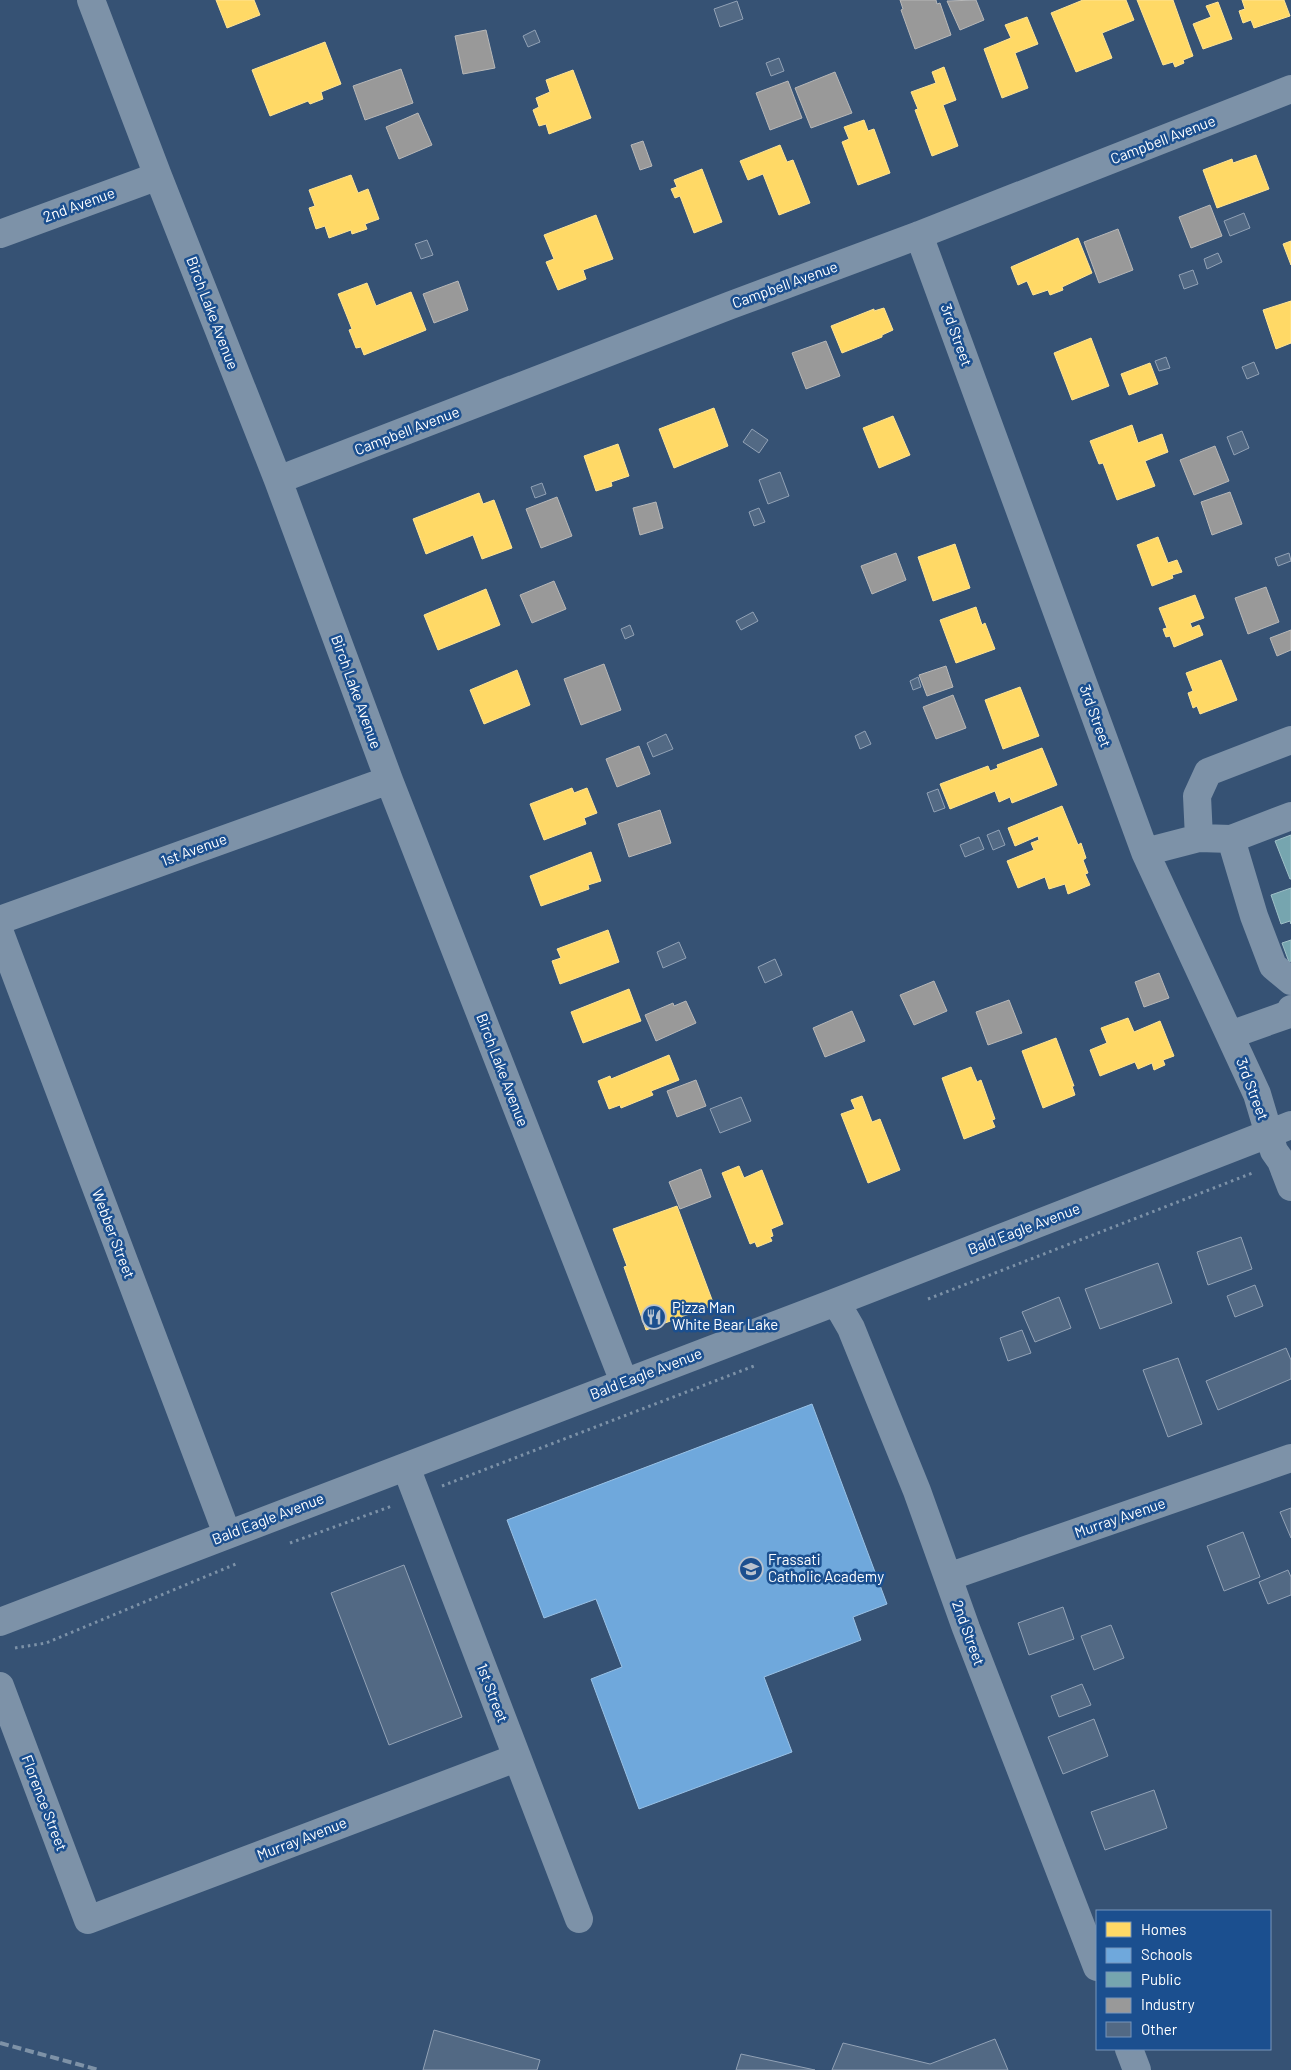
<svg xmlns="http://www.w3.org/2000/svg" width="1291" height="2070" font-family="Barlow,sans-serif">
	<rect width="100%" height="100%" fill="#365274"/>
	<path fill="#ffd966" stroke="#ffe494" d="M216 0H254L260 15 227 28Z
		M1083 0H1126L1134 20 1102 33 1112 58 1076 72 1051 13Z
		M1137 0H1173L1193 56 1183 60 1184 63 1175 67 1173 62 1163 65Z
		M1242 0H1284L1290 16 1254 28 1251 20 1243 23 1239 11 1245 9Z
		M1218 2 1232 39 1203 49 1193 24 1211 17 1206 6Z
		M1027 17 1038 44 1015 53 1028 88 1002 98 984 49 1011 38 1005 25Z
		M325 42 341 84 321 92 323 99 310 104 308 101 270 116 252 70Z
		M944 67 956 100 943 105 958 146 932 156 915 110 918 109 911 92 936 83 932 72Z
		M573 70 591 118 549 134 546 124 539 126 533 110 539 107 536 98 550 92 546 80Z
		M864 120 868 131 874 129 890 173 858 185 842 142 849 139 844 127Z
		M780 145 787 162 793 160 810 203 779 215 763 174 748 180 740 161Z
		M1256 155 1269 189 1217 208 1203 170 1232 159 1233 163Z
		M702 169 722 222 694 233 680 196 675 198 671 189 677 187 674 180Z
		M351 175 358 193 368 189 379 219 365 224 367 229 352 234 351 230 329 238 325 226 316 229 309 208 315 206 309 190Z
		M596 215 613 259 583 270 586 279 558 290 546 262 554 259 544 235Z
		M1078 238 1092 273 1062 287 1063 290 1050 295 1048 290 1033 295 1027 281 1018 285 1011 267Z
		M1291 241V265L1283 244Z
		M367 283 376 306 411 292 426 330 364 355 361 347 356 348 349 330 352 329 338 294Z
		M1291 301V343L1276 349 1263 310Z
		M884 308 893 330 882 335V337L842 353 831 326 874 309V311Z
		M1091 338 1109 386 1072 400 1054 353Z
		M1150 363 1158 384 1129 395 1121 374Z
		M714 408 728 446 674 468 659 429Z
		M893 416 910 455 879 468 863 428Z
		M1132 425 1138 443 1162 434 1168 452 1145 461 1155 486 1117 500 1103 463 1099 464 1090 441Z
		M618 444 629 476 611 482 612 486 596 491 584 456Z
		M479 493 483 504 494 500 512 548 482 559 473 535 426 554 413 519Z
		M1158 537 1168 563 1177 560 1182 572 1172 575 1173 578 1152 586 1137 545Z
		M955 544 970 588 933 601 918 557Z
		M486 589 500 625 438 650 424 615Z
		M1195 595 1204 618 1190 623 1192 628 1199 625 1203 635 1174 647 1170 636 1166 637 1163 629 1167 628 1159 608Z
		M976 607 982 625 985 623 995 649 956 663 940 620Z
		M1221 660 1237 700 1200 714 1197 706 1193 708 1188 693 1193 691 1186 673Z
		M517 670 530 705 484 724 470 690Z
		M1020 687 1039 736 1003 749 985 700Z
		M1042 748 1057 785 1012 803 1010 797 999 802 995 791 950 809 940 784 988 766 990 771 998 768 997 765Z
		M572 788 574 793 587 788 597 813 584 818 586 824 544 840 530 804Z
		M1062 806 1078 845 1081 843 1086 858 1083 860 1088 873 1085 874 1090 885 1068 894 1065 884 1049 889 1045 877 1018 888 1007 861 1034 850 1031 843 1039 840 1038 836 1015 846 1008 828Z
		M591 852 601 881 588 885 589 889 541 906 530 876Z
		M608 930 619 962 560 984 552 961 561 958 557 949Z
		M629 989 641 1021 583 1043 571 1012Z
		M1128 1018 1134 1032 1160 1021 1174 1056 1163 1060 1165 1065 1154 1070 1152 1063 1138 1069 1135 1062 1100 1076 1090 1050 1107 1043 1101 1028Z
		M1056 1038 1074 1086H1072L1075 1095 1043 1108 1022 1051Z
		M669 1055 679 1080 651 1091 653 1095 621 1108 620 1105 609 1109 598 1081 610 1076 611 1079Z
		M971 1067 977 1082 981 1080 995 1119 992 1120 995 1127 964 1139 942 1078Z
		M862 1096 872 1122 880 1119 900 1170 868 1183 841 1114 855 1109 851 1100Z
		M739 1166 744 1178 762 1170 783 1224 771 1229 773 1236 770 1237 772 1241 757 1247 755 1242 750 1244 722 1173Z
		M677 1206 714 1305 646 1330 624 1267 627 1266 613 1229Z"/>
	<path fill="#6fa8dc" stroke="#9ac2e6" d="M812 1404 887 1604 853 1617 861 1640 764 1677 792 1752 639 1809 591 1679 622 1667 596 1599 544 1618 507 1520Z"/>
	<path fill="#76a5af" stroke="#9fc0c7" d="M1291 835V879H1290L1275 841Z
		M1291 888V924L1290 921 1281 924 1271 895Z
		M1291 940V961L1289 962 1282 943Z"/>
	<path fill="#999" stroke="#b8b8b8" d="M900 0H936L937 4 940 3 951 35 915 49 901 10 903 9Z
		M976 0 984 20 960 30 947 1Z
		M486 30 495 68 463 74 455 36Z
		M401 69 413 103 365 120 353 86Z
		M835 72 852 113 811 128 795 88Z
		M788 81 802 118 770 130 756 93Z
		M418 113 432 145 399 159 386 127Z
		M643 141 652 166 640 170 631 145Z
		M1210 205 1222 236 1191 248 1179 217Z
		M1118 229 1133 270 1099 283 1084 242Z
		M458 281 468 310 434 323 423 294Z
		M826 341 840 376 806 389 792 353Z
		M1215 446 1229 481 1194 495 1180 460Z
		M1230 492 1242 524 1212 535 1201 502Z
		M557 497 572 536 541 548 526 509Z
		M656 502 663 528 640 535 633 508Z
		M896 553 906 580 872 594 861 566Z
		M554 581 566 609 532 623 520 595Z
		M1266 587 1279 622 1248 634 1235 598Z
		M1291 630V650L1277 656 1270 638Z
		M604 664 621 710 581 725 564 679Z
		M946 666 953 687 927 696 919 675Z
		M953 695 966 728 936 739 923 707Z
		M639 746 650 774 617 787 606 759Z
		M660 810 671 843 629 857 618 824Z
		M1159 973 1169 998 1144 1007 1135 982Z
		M934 981 947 1011 914 1025 900 995Z
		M1009 1000 1022 1033 988 1045 976 1012Z
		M686 1001 696 1023 656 1041 645 1015 673 1003 674 1006Z
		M852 1011 865 1041 825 1057 813 1028Z
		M696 1080 706 1106 677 1117 667 1091Z
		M701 1169 711 1197 680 1209 669 1182Z"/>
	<path fill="#526984" stroke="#92a2b6" d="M737 1 743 19 720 27 714 9Z
		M535 30 540 42 528 47 523 36Z
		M779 58 784 71 771 76 766 63Z
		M1244 213 1250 228 1230 236 1224 221Z
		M427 240 433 255 421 259 415 244Z
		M1218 253 1222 262 1207 269 1204 259Z
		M1193 270 1198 284 1184 289 1179 275Z
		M1166 357 1170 368 1159 371 1155 361Z
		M1254 362 1259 374 1247 379 1242 367Z
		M752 429 768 440 759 453 743 442Z
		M1242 431 1249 448 1234 455 1227 437Z
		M780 472 789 496 768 504 759 480Z
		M542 483 546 494 535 498 531 487Z
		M759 508 765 522 754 526 749 512Z
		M1289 553 1291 561 1278 566 1275 558Z
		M753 612 758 621 741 630 736 621Z
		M630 625 634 635 625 639 621 629Z
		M918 677 921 687 913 690 910 681Z
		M865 731 871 744 860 749 855 736Z
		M666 734 673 749 653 757 647 743Z
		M938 789 945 808 934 812 927 793Z
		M999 830 1005 845 993 850 987 835Z
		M979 837 984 849 965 857 960 845Z
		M679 942 686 958 663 968 657 952Z
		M775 959 782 975 765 983 758 967Z
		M741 1097 751 1121 720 1133 710 1109Z
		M1241 1237 1252 1269 1208 1285 1197 1252Z
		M1158 1263 1172 1303 1100 1329 1085 1289Z
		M1255 1285 1263 1306 1235 1317 1227 1296Z
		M1059 1297 1071 1328 1035 1342 1022 1312Z
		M1022 1330 1031 1353 1008 1361 1000 1338Z
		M1286 1348 1291 1360V1379L1218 1410 1206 1381Z
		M1178 1358 1202 1424 1168 1437 1143 1370Z
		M1291 1508V1538L1280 1512Z
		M1243 1532 1260 1577 1224 1591 1207 1546Z
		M404 1565 462 1717 389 1745 331 1593Z
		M1288 1570 1291 1577V1595L1268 1604 1259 1582Z
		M1063 1607 1074 1639 1029 1655 1018 1623Z
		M1111 1625 1124 1658 1094 1670 1081 1636Z
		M1082 1684 1091 1705 1059 1717 1051 1696Z
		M1094 1719 1108 1756 1063 1774 1048 1737Z
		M1154 1790 1167 1828 1105 1850 1091 1812Z
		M434 2030 540 2060 537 2070H423Z
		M995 2039 1008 2070H832L843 2043 930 2064Z
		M741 2054 815 2070H736Z"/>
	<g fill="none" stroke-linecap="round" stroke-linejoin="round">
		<path stroke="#7d92a8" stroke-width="3" stroke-dasharray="2.5 4" stroke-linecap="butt" d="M928 1299 1255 1172
			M442 1486 754 1366
			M290 1543 392 1506
			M15 1648 46 1643 236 1564"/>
		<path stroke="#7d92a8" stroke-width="28" d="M91 0 158 176 278 480 389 780 624 1382
			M0 234 158 176
			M919 235 1145 852 1257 1094 1274 1151 1281 1161 1291 1187
			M278 480 731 305 919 235 1291 89
			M1199 838 1197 796 1208 772 1291 740
			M1231 839 1254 916 1273 966 1291 981
			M1145 852 1199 838 1231 839 1291 816
			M0 920 389 780
			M0 933 227 1534
			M1230 1035 1289 1014 1291 1009
			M836 1302 851 1328 917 1491 966 1628 1097 1967
			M406 1467 579 1919
			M948 1577 1291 1458
			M0 1622 836 1302 1291 1125
			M0 1686 88 1920 516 1758
			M1129 2049 1137 2070"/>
		<path stroke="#7e92a7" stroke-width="4" stroke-dasharray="9 4" stroke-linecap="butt" d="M0 2043 99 2070"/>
	</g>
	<defs>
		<g id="restaurant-ring" transform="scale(1.25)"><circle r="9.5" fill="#1b4f8f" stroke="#b9c2ce" stroke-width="1.5"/><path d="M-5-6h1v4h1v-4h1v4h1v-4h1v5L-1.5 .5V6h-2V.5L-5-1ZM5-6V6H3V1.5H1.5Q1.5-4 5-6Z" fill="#b9c2ce"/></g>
		<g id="school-ring" transform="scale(1.25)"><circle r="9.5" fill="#1b4f8f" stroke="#b9c2ce" stroke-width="1.5"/><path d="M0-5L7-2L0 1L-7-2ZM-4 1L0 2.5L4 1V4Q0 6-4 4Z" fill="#b9c2ce"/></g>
	</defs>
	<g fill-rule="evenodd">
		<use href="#restaurant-ring" x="654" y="1317"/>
		<use href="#school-ring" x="751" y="1569"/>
	</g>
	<g text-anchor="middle" stroke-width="5" stroke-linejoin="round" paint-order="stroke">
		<g font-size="15" fill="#fff" stroke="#1b4f8f">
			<text transform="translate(1163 140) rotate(-21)" y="5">Campbell Avenue</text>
			<text transform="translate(79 205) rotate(-20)" y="5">2nd Avenue</text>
			<text transform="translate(785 285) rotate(-20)" y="5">Campbell Avenue</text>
			<text transform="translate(212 313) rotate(69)" y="5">Birch Lake Avenue</text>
			<text transform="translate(956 335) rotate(70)" y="5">3rd Street</text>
			<text transform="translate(407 431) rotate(-21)" y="5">Campbell Avenue</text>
			<text transform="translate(356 692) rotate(70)" y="5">Birch Lake Avenue</text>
			<text transform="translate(1095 716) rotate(70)" y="5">3rd Street</text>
			<text transform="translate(194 850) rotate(-20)" y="5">1st Avenue</text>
			<text transform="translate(502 1070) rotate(69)" y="5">Birch Lake Avenue</text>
			<text transform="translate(1252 1089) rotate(69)" y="5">3rd Street</text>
			<text transform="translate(1024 1229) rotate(-21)" y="5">Bald Eagle Avenue</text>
			<text transform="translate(113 1234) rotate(69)" y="5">Webber Street</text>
			<text transform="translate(646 1374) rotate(-21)" y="5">Bald Eagle Avenue</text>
			<text transform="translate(1120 1518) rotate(-19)" y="5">Murray Avenue</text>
			<text transform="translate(268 1519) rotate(-21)" y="5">Bald Eagle Avenue</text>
			<text transform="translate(968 1633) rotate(70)" y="5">2nd Street</text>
			<text transform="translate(492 1693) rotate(69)" y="5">1st Street</text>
			<text transform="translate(44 1803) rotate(69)" y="5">Florence Street</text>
			<text transform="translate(302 1839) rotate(-21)" y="5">Murray Avenue</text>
		</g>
		<g font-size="15" fill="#fff" stroke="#1b4f8f" text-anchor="start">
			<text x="672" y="1313">Pizza Man<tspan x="672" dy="17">White Bear Lake</tspan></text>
			<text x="768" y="1565">Frassati<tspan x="768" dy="17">Catholic Academy</tspan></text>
		</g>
	</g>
	<rect x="1096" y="1910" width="175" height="140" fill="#1b4f8f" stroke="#7695bc"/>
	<rect x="1106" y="1922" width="25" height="15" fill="#ffd966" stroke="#7695bc"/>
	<text x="1141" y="1935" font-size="15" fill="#ffffff">Homes</text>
	<rect x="1106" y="1948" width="25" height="15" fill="#6fa8dc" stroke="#7695bc"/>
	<text x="1141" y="1960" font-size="15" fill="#ffffff">Schools</text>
	<rect x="1106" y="1972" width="25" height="15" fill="#76a5af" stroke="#7695bc"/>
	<text x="1141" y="1985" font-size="15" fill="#ffffff">Public</text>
	<rect x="1106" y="1998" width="25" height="15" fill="#999999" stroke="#7695bc"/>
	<text x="1141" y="2010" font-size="15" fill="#ffffff">Industry</text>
	<rect x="1106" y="2022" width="25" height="15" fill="#526984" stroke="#7695bc"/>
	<text x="1141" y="2035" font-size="15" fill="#ffffff">Other</text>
</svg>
